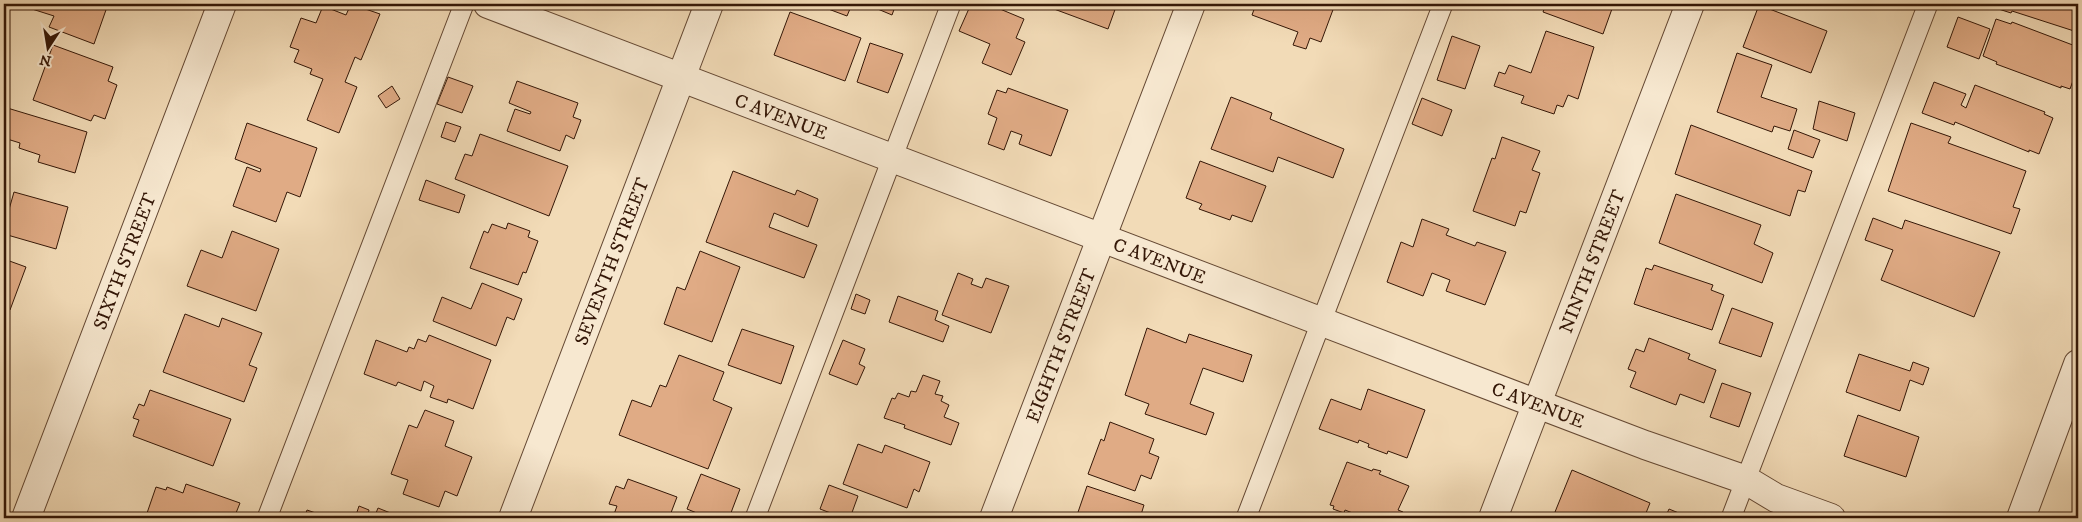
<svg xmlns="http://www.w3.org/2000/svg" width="2082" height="522" font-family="'IM FELL DW Pica',serif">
	<rect width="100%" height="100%" fill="#f2dbb7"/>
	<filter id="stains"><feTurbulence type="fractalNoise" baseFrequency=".004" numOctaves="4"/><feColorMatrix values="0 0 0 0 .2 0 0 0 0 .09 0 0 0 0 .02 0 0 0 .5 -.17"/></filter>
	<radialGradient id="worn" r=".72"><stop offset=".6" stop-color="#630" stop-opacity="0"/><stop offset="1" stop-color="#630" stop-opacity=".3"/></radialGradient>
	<path fill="#e0ab85" stroke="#341707" d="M34 4H98L107 7 94 44 49 27 54 16 32 9Z
		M351 4 380 14 361 60 355 57 345 82 357 87 339 133 307 120 323 79 310 74 312 69 294 62 299 50 290 47 301 18 316 23 323 6 346 15Z
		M815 4H852L847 16Z
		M874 4H896L892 15 873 7Z
		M971 4H988L1024 19 1016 38 1025 42 1011 75 982 63 990 44 959 31Z
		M1056 4H1117L1108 29 1054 9Z
		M1256 4H1325L1334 7 1321 42 1310 38 1306 49 1293 45 1298 32 1252 15Z
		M1546 4H1609L1613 6 1603 34 1543 12Z
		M1983 4H2078V19L2074 31 2012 11 2011 13Z
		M1759 5 1827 31 1811 73 1743 47Z
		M790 12 861 38 845 81 774 55Z
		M1958 17 1990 29 1979 59 1947 47Z
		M1996 19 2011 24 2012 22 2078 47V67L2070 89 2061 86V88L1996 64 1997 62 1983 56Z
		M1546 31 1594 47 1578 99 1568 95 1563 107 1557 105 1554 114 1521 103 1524 96 1494 86 1499 72 1505 74 1509 65 1531 73Z
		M1452 36 1480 46 1465 89 1437 80Z
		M870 43 903 54 888 93 857 82Z
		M53 45 113 67 108 81 117 85 105 119 94 115 91 121 33 100Z
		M1737 53 1772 65 1761 97 1797 109 1790 131 1774 126 1772 132 1717 112Z
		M448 77 473 86 462 113 437 104Z
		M517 81 578 103 573 117 581 120 574 139 566 135 560 151 507 131 515 109 530 114 531 112 509 103Z
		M1934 82 1966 94 1961 105 1966 108 1975 85 2045 112 2044 114 2053 118 2039 154 2029 150V152L1955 122 1954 125 1922 113Z
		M392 86 400 99 386 108 378 96Z
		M1008 88 1068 110 1051 156 1019 144 1022 135 1011 131 1004 150 988 144 997 118 988 114 997 90 1006 93Z
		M1231 97 1272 113 1270 119 1344 149 1333 178 1278 157 1273 172 1211 149Z
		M1422 98 1452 110 1442 136 1412 124Z
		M1819 101 1855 113 1847 141 1813 129Z
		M4 107 87 132 75 173 38 162 40 155 19 148 20 143 4 138Z
		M446 122 461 127 455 142 441 137Z
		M247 123 317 148 300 197 287 192 276 222 233 206 247 167 260 172 261 169 235 159Z
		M1911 123 1951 137 1948 143 2026 171 2013 207 2020 209 2011 234 1888 191Z
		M1691 125 1812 171 1805 192 1798 190 1790 216 1675 174Z
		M1794 130 1820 140 1813 158 1788 149Z
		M480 134 568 166 549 216 455 179 465 154 472 156Z
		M1502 137 1540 151 1532 170 1540 173 1526 213 1520 211 1515 226 1473 211 1492 158 1495 159Z
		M1200 161 1266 186 1252 222 1232 215 1230 220 1199 209 1202 204 1186 198Z
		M733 171 795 195 797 190 818 199 808 227 774 213 769 227 817 245 804 278 706 242Z
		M426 180 465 195 459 213 419 200Z
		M14 192 68 207 56 249 4 234V227Z
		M1676 194 1761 225 1754 244 1773 253 1762 283 1659 243Z
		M1873 218 1902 229 1905 220 2000 252 1974 317 1881 280 1893 250 1865 240Z
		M1422 219 1449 229 1446 235 1475 246 1477 242 1506 252 1485 305 1446 291 1450 280 1432 273 1423 296 1387 282 1401 242 1413 247Z
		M508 223 530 231 528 237 538 241 526 273 523 272 518 285 470 268 484 231 488 233 492 224 506 229Z
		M232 231 279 249 256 311 187 286 201 250 222 258Z
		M700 251 740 267 712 342 664 324 677 287 685 290Z
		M4 259 26 267 10 310 4 308Z
		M1654 265 1713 285 1711 290 1724 295 1712 330 1634 304 1646 268 1652 270Z
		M958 273 973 279 971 284 982 288 986 278 1009 286 991 333 942 315Z
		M482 283 522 299 514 320 507 317 496 346 433 321 442 297 471 309Z
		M856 294 870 300 865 314 851 309Z
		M898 296 938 311 935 320 949 326 943 342 889 322Z
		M1732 308 1773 323 1761 357 1719 343Z
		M185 314 219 327 222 318 262 333 249 365 257 368 244 402 163 372Z
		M1147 328 1186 343 1189 334 1252 355 1243 382 1203 368 1190 404 1214 413 1206 435 1145 414 1149 404 1125 395Z
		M742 329 794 346 781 384 728 365Z
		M429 335 491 360 473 409 448 399 447 403 430 397 434 386 424 381 421 391 398 382 396 386 364 374 376 340 407 352 409 347 414 349 418 339 426 342Z
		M1649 338 1690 354 1688 359 1716 370 1704 403 1680 394 1676 405 1630 387 1636 372 1628 369 1636 349 1644 352Z
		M843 340 865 349 859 364 865 367 857 385 829 374Z
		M1859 354 1910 371 1913 362 1929 368 1923 385 1910 380 1900 411 1846 392Z
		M679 355 724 372 713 400 732 408 708 469 619 435 632 400 651 407 660 385 666 387Z
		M923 375 940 381 935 394 943 396 941 401 949 405 944 417 959 423 951 445 904 428 905 425 884 418 892 398 895 399 898 393 909 397 911 391 916 392Z
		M1722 383 1751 393 1739 427 1710 417Z
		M1368 389 1425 410 1407 458 1388 451 1387 454 1368 447 1369 444 1359 440 1358 443 1319 429 1331 399 1361 410Z
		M150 390 231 419 213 466 133 436 139 420 133 418 139 404 144 406Z
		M425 410 454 421 445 446 472 457 457 496 445 491 439 507 403 494 408 480 391 474 409 425 417 428Z
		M1858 415 1919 437 1906 477 1844 456Z
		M1110 422 1154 439 1149 453 1159 457 1151 479 1141 475 1135 491 1088 474 1101 439 1104 441Z
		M858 444 882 453 885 445 930 462 919 492 914 489 907 508 843 484Z
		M1347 462 1372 471 1373 469 1381 471 1379 474 1409 486 1398 510 1403 512 1400 518H1365L1345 510 1344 513 1333 509 1334 506 1330 505Z
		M1572 470 1650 503 1644 518H1570L1555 512Z
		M701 474 740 489 729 518H709L687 509Z
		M628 479 677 497 669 518 613 517 617 506 609 504 616 486 624 489Z
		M186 484 240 503 234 518H152L146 516 156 487 166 490 167 487 183 493Z
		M829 485 858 496 850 518H844L820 509Z
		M1087 486 1144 505 1140 518H1076Z
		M359 506 369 510 367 518H355Z
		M378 508 403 518H374Z
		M1669 509 1691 518H1665Z
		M307 510 330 518H304Z"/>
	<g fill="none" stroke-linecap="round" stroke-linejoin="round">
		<g stroke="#644833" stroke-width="21">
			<path id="service" d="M267 518 464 4
				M755 518 951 4
				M1246 518 1443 4
				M1731 518 1928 4"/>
		</g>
		<g stroke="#644833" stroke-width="30">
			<g id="minor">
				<path id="s1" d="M488 4 1645 445 1746 480 1776 498 1831 518"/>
				<path id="s2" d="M26 518 222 4"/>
				<path id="s3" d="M513 518 709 4"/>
				<path id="s4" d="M994 518 1191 4"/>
				<path id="s5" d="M1493 518 1690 4"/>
				<path d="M2021 518 2078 364"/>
			</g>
		</g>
		<use href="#service" stroke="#f7e8d0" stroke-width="19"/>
		<use href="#minor" stroke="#f7e8d0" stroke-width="28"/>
	</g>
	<g text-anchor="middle" stroke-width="4.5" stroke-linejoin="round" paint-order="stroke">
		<g font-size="19" fill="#341707" stroke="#f7e8d0">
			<text dy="7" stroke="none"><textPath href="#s1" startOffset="314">C AVENUE</textPath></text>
			<text dy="7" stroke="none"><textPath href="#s1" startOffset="719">C AVENUE</textPath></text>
			<text dy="7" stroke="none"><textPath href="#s2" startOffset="275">SIXTH STREET</textPath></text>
			<text dy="7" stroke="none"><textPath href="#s3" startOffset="275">SEVENTH STREET</textPath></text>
			<text dy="7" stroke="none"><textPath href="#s5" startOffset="275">NINTH STREET</textPath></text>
			<text dy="7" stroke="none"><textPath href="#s4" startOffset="185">EIGHTH STREET</textPath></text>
			<text dy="7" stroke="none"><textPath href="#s1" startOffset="1124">C AVENUE</textPath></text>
		</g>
	</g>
	<rect width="2082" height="522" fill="none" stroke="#f2dbb7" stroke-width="20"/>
	<rect x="5" y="5" width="2072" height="512" fill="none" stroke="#341707" stroke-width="2.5"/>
	<rect x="10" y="10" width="2062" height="502" fill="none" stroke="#341707"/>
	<g transform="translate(48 48) rotate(192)" stroke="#f7e8d0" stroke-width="4" paint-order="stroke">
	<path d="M0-4L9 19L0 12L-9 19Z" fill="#341707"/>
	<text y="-8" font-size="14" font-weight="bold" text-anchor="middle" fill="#341707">N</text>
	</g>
	<rect width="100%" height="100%" filter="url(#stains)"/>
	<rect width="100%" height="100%" fill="url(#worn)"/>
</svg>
